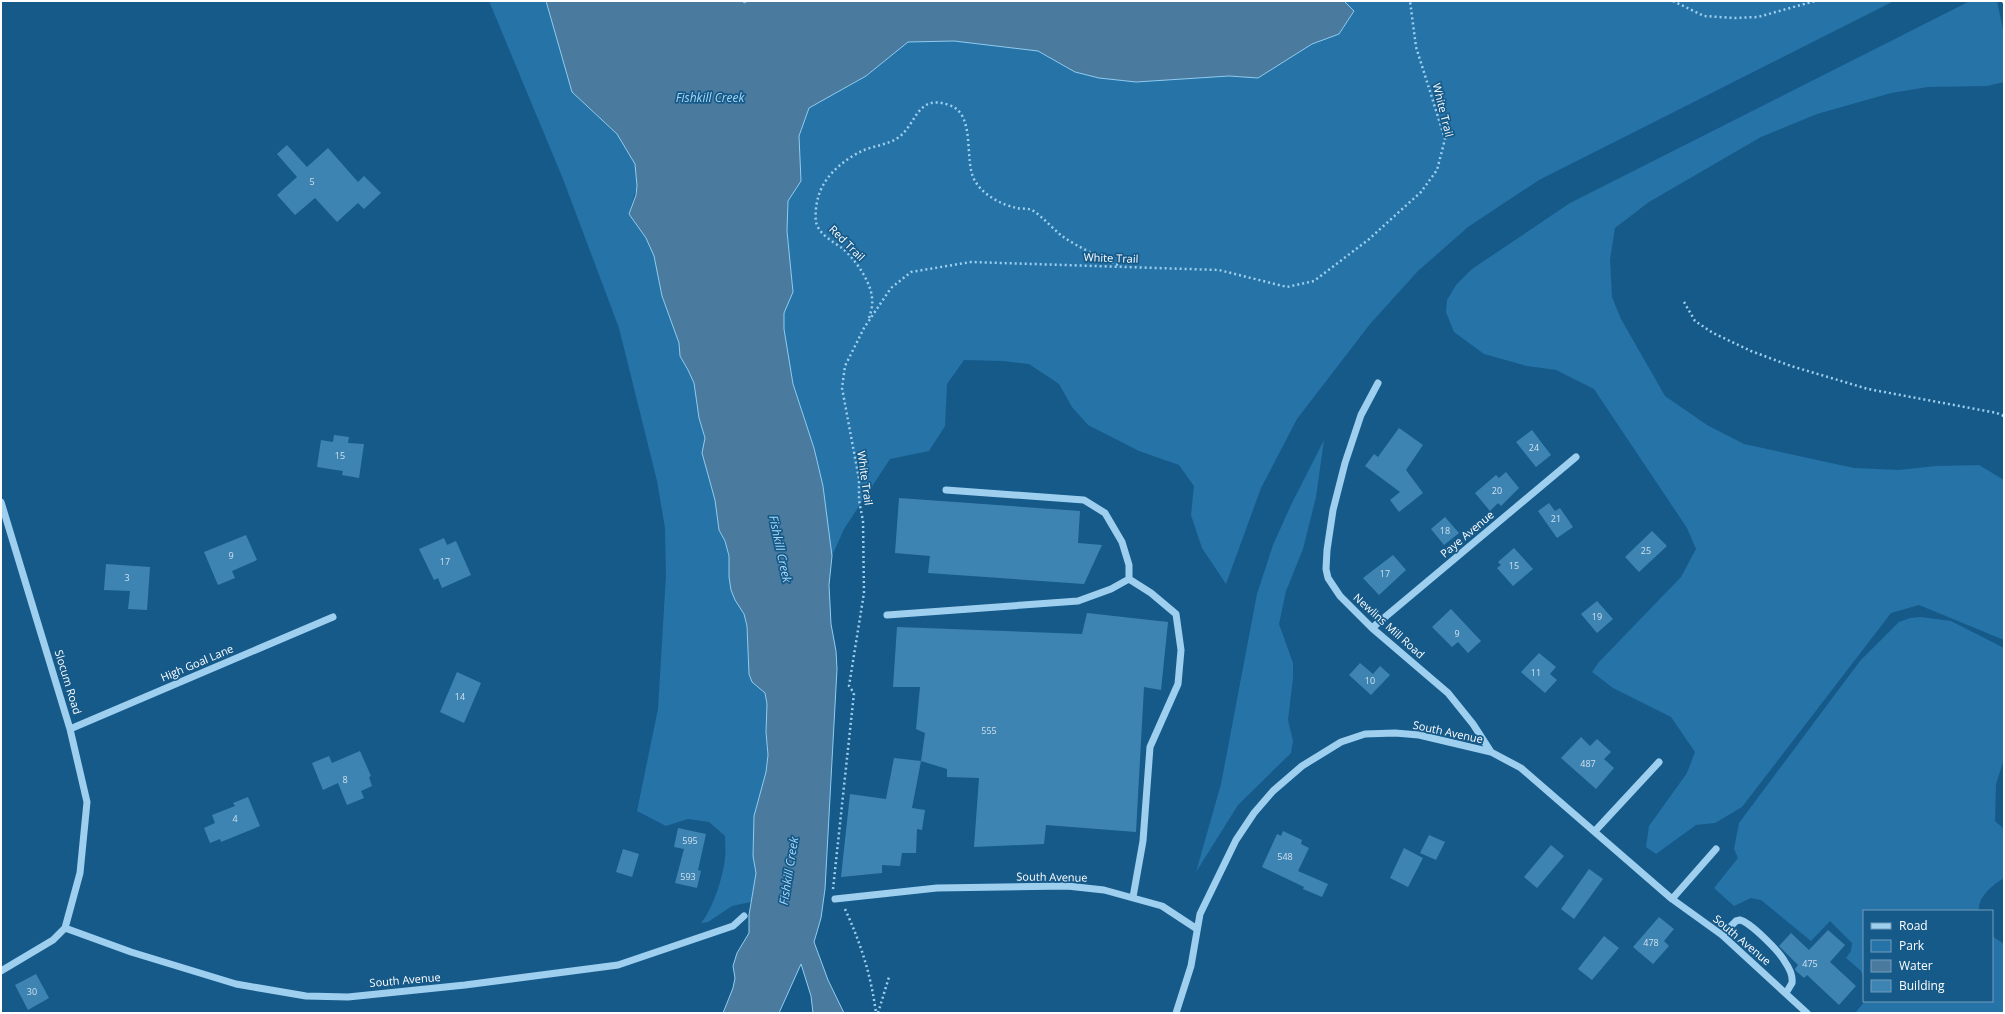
<svg xmlns="http://www.w3.org/2000/svg" width="2005" height="1014" font-family="'Open Sans',sans-serif">
	<rect width="100%" height="100%" fill="#165a8a"/>
	<path fill="#2573a7" d="M489 1H546L572 92 617 134 635 164 637 186 629 214 646 238 654 256 662 296 679 343 680 356 688 370 694 383 699 418 705 438 702 453 715 500 719 530 725 541 729 556V577L735 600 744 614 747 626 749 674 758 687 765 693 767 704 766 732 768 755 766 772 754 816 753 856 756 873 751 902 732 906 708 922 701 923C713 909 723 877 725 858 726 851 725 843 725 836L709 822 688 819 666 826 637 811 658 709 666 575 665 528 657 481 619 328 563 179Z
		M1344 1H1894L1539 180 1468 227 1418 271 1370 324 1297 419 1261 488 1226 584 1202 548 1191 515 1194 486 1179 465 1139 451 1088 425 1072 407 1059 384 1029 364 1003 361 964 360 947 384 945 426 929 451 890 459 844 529 832 556 823 486 814 448 793 384 784 329V313L793 292 787 231 788 201 801 181 799 136 809 108 866 76 908 42 954 41 1038 51 1075 72 1099 78 1136 82 1229 76 1258 78 1312 44 1339 34 1354 11Z
		M1970 1H1997L2004 34V82L1987 86 1928 87 1891 93 1817 114 1761 137 1649 202 1615 228 1610 260 1612 297 1621 319 1665 396 1707 425 1744 444 1854 468 1899 470 1936 466 1979 465 2004 480V640L1919 605 1891 613 1742 807 1715 823 1696 825 1656 854 1646 847 1649 826 1687 773 1695 752 1671 717 1613 688 1592 672 1599 662 1681 577 1696 549 1687 528 1594 389 1556 370 1527 366 1484 354 1454 332 1446 312 1447 300 1456 285 1472 269 1570 203Z
		M1324 440 1316 497 1303 549 1286 591 1279 624 1293 663V678L1288 720 1293 741 1291 753 1238 805 1196 872 1221 784 1257 594 1273 545 1291 505Z
		M1921 617 1951 621 2004 648V759L1996 784 1995 821 2004 829V878C1994 884 1977 897 1979 911H1864V979L1861 971 1846 958 1851 951 1852 943 1830 921 1811 941 1761 900 1751 898 1734 906 1714 888 1738 858 1734 849 1739 823 1860 661 1899 622 1910 618Z
		M1992 936 2004 944V1013H1855L1865 1001H1992Z"/>
	<path fill="#4a7b9e" stroke="#90ccf2" d="M546 1H743L744 3 748 1H1344L1354 11 1339 34 1312 44 1258 78 1229 76 1136 82 1099 78 1075 72 1038 51 954 41 908 42 866 76 809 108 799 136 801 181 788 201 787 231 793 292 784 313V329L793 384 814 448 823 486 832 556 829 585 831 624 836 651 837 669 825 889 821 918 814 942 828 980 844 1013H813L811 996 801 964 779 1013H723L733 988 735 978 733 966 737 953 749 933V915L756 873 753 856 754 816 766 772 768 755 766 732 767 704 765 693 752 682 749 674 747 626 744 614 735 600 731 590 729 577V556L725 541 719 530 715 500 702 453 705 438 699 418 694 383 688 370 680 356 679 343 662 296 654 256 646 238 629 214 636 195 637 186 635 164 617 134 572 92Z"/>
	<path fill="#3e84b3" d="M287 145 307 167 328 148 358 182 364 176 381 193 364 209 358 203 337 222 315 198 295 215 277 195 297 177 277 154Z
		M1399 428 1423 445 1406 470 1423 493 1399 512 1390 500 1400 492 1365 466 1374 454 1378 457Z
		M1532 430 1551 455 1536 467 1516 442Z
		M334 435 349 437 348 443 364 444 359 478 342 475 343 471 317 467 321 440 333 442Z
		M1506 472 1519 488 1501 506 1498 503 1490 511 1475 493 1496 475 1499 478Z
		M899 498 1080 511 1078 543 1102 545 1084 584 928 573 930 556 895 553Z
		M1549 503 1555 511 1560 508 1573 527 1557 538 1538 511Z
		M1445 517 1459 533 1444 545 1431 529Z
		M1652 531 1667 546 1639 572 1625 557Z
		M246 535 257 560 232 571 235 578 218 585 204 552Z
		M444 538 447 545 456 541 471 575 442 588 438 578 434 580 419 549Z
		M1514 548 1533 569 1513 586 1497 568 1501 565 1498 562Z
		M1393 555 1406 570 1379 595 1363 578Z
		M106 564 150 567 147 610 128 609 130 591 104 590Z
		M1597 601 1613 619 1597 633 1581 614Z
		M1451 609 1481 641 1468 653 1458 642 1452 647 1432 627Z
		M1087 613 1168 622 1161 690 1144 687 1136 832 1046 825 1044 844 974 847 979 778 947 777V769L921 761 925 733 916 729 920 687H893L897 627 1082 634Z
		M1539 653 1556 667 1550 674 1557 680 1545 693 1521 672Z
		M1360 663 1373 674 1380 666 1390 675 1371 695 1349 675Z
		M457 672 481 683 464 723 440 712Z
		M1581 737 1590 746 1597 739 1611 752 1604 759 1614 768 1596 789 1561 758Z
		M360 751 371 776 369 777 372 786 361 791 364 798 347 805 338 783 323 790 312 763 329 756 332 763Z
		M894 758 921 761 912 808 925 810 922 830 917 829 916 853H902L900 866 882 865V873L841 877 850 794 886 799Z
		M248 797 260 826 221 842 220 839 210 843 204 828 215 823 212 815 235 806 233 803Z
		M678 828 706 834 698 870 701 871 697 888 675 883 684 849 674 847Z
		M1283 831 1302 840 1301 844 1309 848 1298 871 1328 884 1322 897 1303 889 1304 887 1262 867 1277 834 1281 836Z
		M1429 835 1445 842 1436 860 1420 853Z
		M1551 845 1564 856 1537 888 1524 877Z
		M1404 848 1423 858 1408 887 1390 878Z
		M623 849 639 854 632 877 616 872Z
		M1589 869 1603 879 1574 919 1561 909Z
		M1659 917 1674 929 1664 941 1669 946 1653 964 1633 947Z
		M1828 930 1845 945 1830 962 1856 986 1839 1005 1807 975 1804 978 1796 971 1795 969 1798 965 1779 946 1791 933 1809 950Z
		M1604 936 1619 948 1592 980 1578 969Z
		M36 974 49 998 28 1010 15 985Z"/>
	<g fill="none" stroke-linecap="round" stroke-linejoin="round">
		<path stroke="#9ecfef" stroke-width="2.5" stroke-dasharray="2 3" stroke-linecap="butt" d="M1673 1 1704 16 1734 18 1758 17 1815 1
			M2003 1 2004 6
			M1684 302 1695 321 1713 333 1751 351 1791 366 1868 389 1997 413 2004 416
			M869 318C871 312 873 305 872 298 871 282 855 259 843 249 834 242 819 235 816 222 815 216 816 204 818 198 823 177 843 160 862 151 873 146 886 145 896 139 917 127 915 93 949 105 977 114 963 161 975 181 983 195 1002 205 1017 208 1022 209 1028 208 1032 210 1043 217 1052 228 1062 236 1079 248 1102 258 1121 266
			M833 889 854 693 849 686 864 593 863 521 859 500V479L842 388 845 366 864 328 891 288 911 272 971 262 1219 270 1287 287 1314 281 1368 240 1421 192 1437 170 1445 139 1416 47 1410 1
			M845 909C861 944 871 975 876 1013
			M878 1013 889 977"/>
		<path stroke="#9ecfef" stroke-width="7" d="M1378 383 1361 415 1345 463 1333 510 1327 550 1326 569 1328 578 1340 596 1372 628 1448 693 1473 724 1491 752
			M946 490 1084 500 1105 513 1122 542 1129 565V579L1151 593 1176 614 1181 650 1178 684 1150 747 1143 841 1133 897
			M1 502 70 729 87 802 80 873 65 928 53 940 1 971
			M887 615 1078 601 1111 589 1129 579
			M1372 628 1576 457
			M70 729 333 617
			M1595 831 1659 762
			M835 899 937 888 1067 886 1104 890 1162 906 1197 929
			M1672 899 1716 849
			M65 928 131 952 236 984 306 996 348 997 465 985 618 965 733 926 744 916
			M1722 935 1736 921 1740 920C1750 922 1780 952 1785 962 1790 969 1793 975 1792 983L1786 993
			M1176 1013 1191 966 1200 914 1236 840 1254 813 1273 791 1302 766 1341 742 1365 734 1395 733 1419 735 1491 752 1521 768 1672 899 1722 935 1807 1013"/>
	</g>
	<g text-anchor="middle" stroke-width="3.5" stroke-linejoin="round" paint-order="stroke">
		<g font-size="9" fill="#cfe0ec">
			<text x="312" y="185">5</text>
			<text x="1534" y="451">24</text>
			<text x="340" y="459">15</text>
			<text x="1497" y="494">20</text>
			<text x="1556" y="522">21</text>
			<text x="1445" y="534">18</text>
			<text x="1646" y="554">25</text>
			<text x="231" y="559">9</text>
			<text x="445" y="565">17</text>
			<text x="1514" y="569">15</text>
			<text x="1385" y="577">17</text>
			<text x="127" y="581">3</text>
			<text x="1597" y="620">19</text>
			<text x="1457" y="637">9</text>
			<text x="1536" y="676">11</text>
			<text x="1370" y="684">10</text>
			<text x="460" y="700">14</text>
			<text x="989" y="734">555</text>
			<text x="1588" y="767">487</text>
			<text x="345" y="783">8</text>
			<text x="235" y="822">4</text>
			<text x="690" y="844">595</text>
			<text x="1285" y="860">548</text>
			<text x="688" y="880">593</text>
			<text x="1651" y="946">478</text>
			<text x="1810" y="967">475</text>
			<text x="32" y="995">30</text>
		</g>
		<g font-size="11" fill="#fff" stroke="#165a8a">
			<text transform="translate(1443 110) rotate(76)" y="4">White Trail</text>
			<text transform="translate(847 243) rotate(45)" y="4">Red Trail</text>
			<text transform="translate(1111 258) rotate(2)" y="4">White Trail</text>
			<text transform="translate(865 478) rotate(82)" y="4">White Trail</text>
			<text transform="translate(1467 534) rotate(-40)" y="4">Paye Avenue</text>
			<text transform="translate(1389 626) rotate(42)" y="4">Newlins Mill Road</text>
			<text transform="translate(197 663) rotate(-23)" y="4">High Goal Lane</text>
			<text transform="translate(68 682) rotate(73)" y="4">Slocum Road</text>
			<text transform="translate(1448 732) rotate(12)" y="4">South Avenue</text>
			<text transform="translate(1052 877) rotate(1)" y="4">South Avenue</text>
			<text transform="translate(1742 940) rotate(40)" y="4">South Avenue</text>
			<text transform="translate(405 980) rotate(-5)" y="4">South Avenue</text>
		</g>
		<g font-size="12" font-style="italic" fill="#a9d8f6" stroke="#165a8a">
			<text x="710" y="102">Fishkill Creek</text>
			<text transform="translate(780 549) rotate(78)" y="4">Fishkill Creek</text>
			<text transform="translate(789 871) rotate(-81)" y="4">Fishkill Creek</text>
		</g>
	</g>
	<rect width="2005" height="1014" fill="none" stroke="#ffffff" stroke-width="4"/>
	<rect x="1863" y="910" width="130" height="92" fill="#165a8a" stroke="#739cb9"/>
	<rect x="1871" y="923" width="20" height="6" fill="#9ecfef" stroke="#739cb9"/>
	<text x="1899" y="930" font-size="12" fill="#ffffff">Road</text>
	<rect x="1871" y="940" width="20" height="12" fill="#2573a7" stroke="#739cb9"/>
	<text x="1899" y="950" font-size="12" fill="#ffffff">Park</text>
	<rect x="1871" y="960" width="20" height="12" fill="#4a7b9e" stroke="#739cb9"/>
	<text x="1899" y="970" font-size="12" fill="#ffffff">Water</text>
	<rect x="1871" y="980" width="20" height="12" fill="#3e84b3" stroke="#739cb9"/>
	<text x="1899" y="990" font-size="12" fill="#ffffff">Building</text>
</svg>
